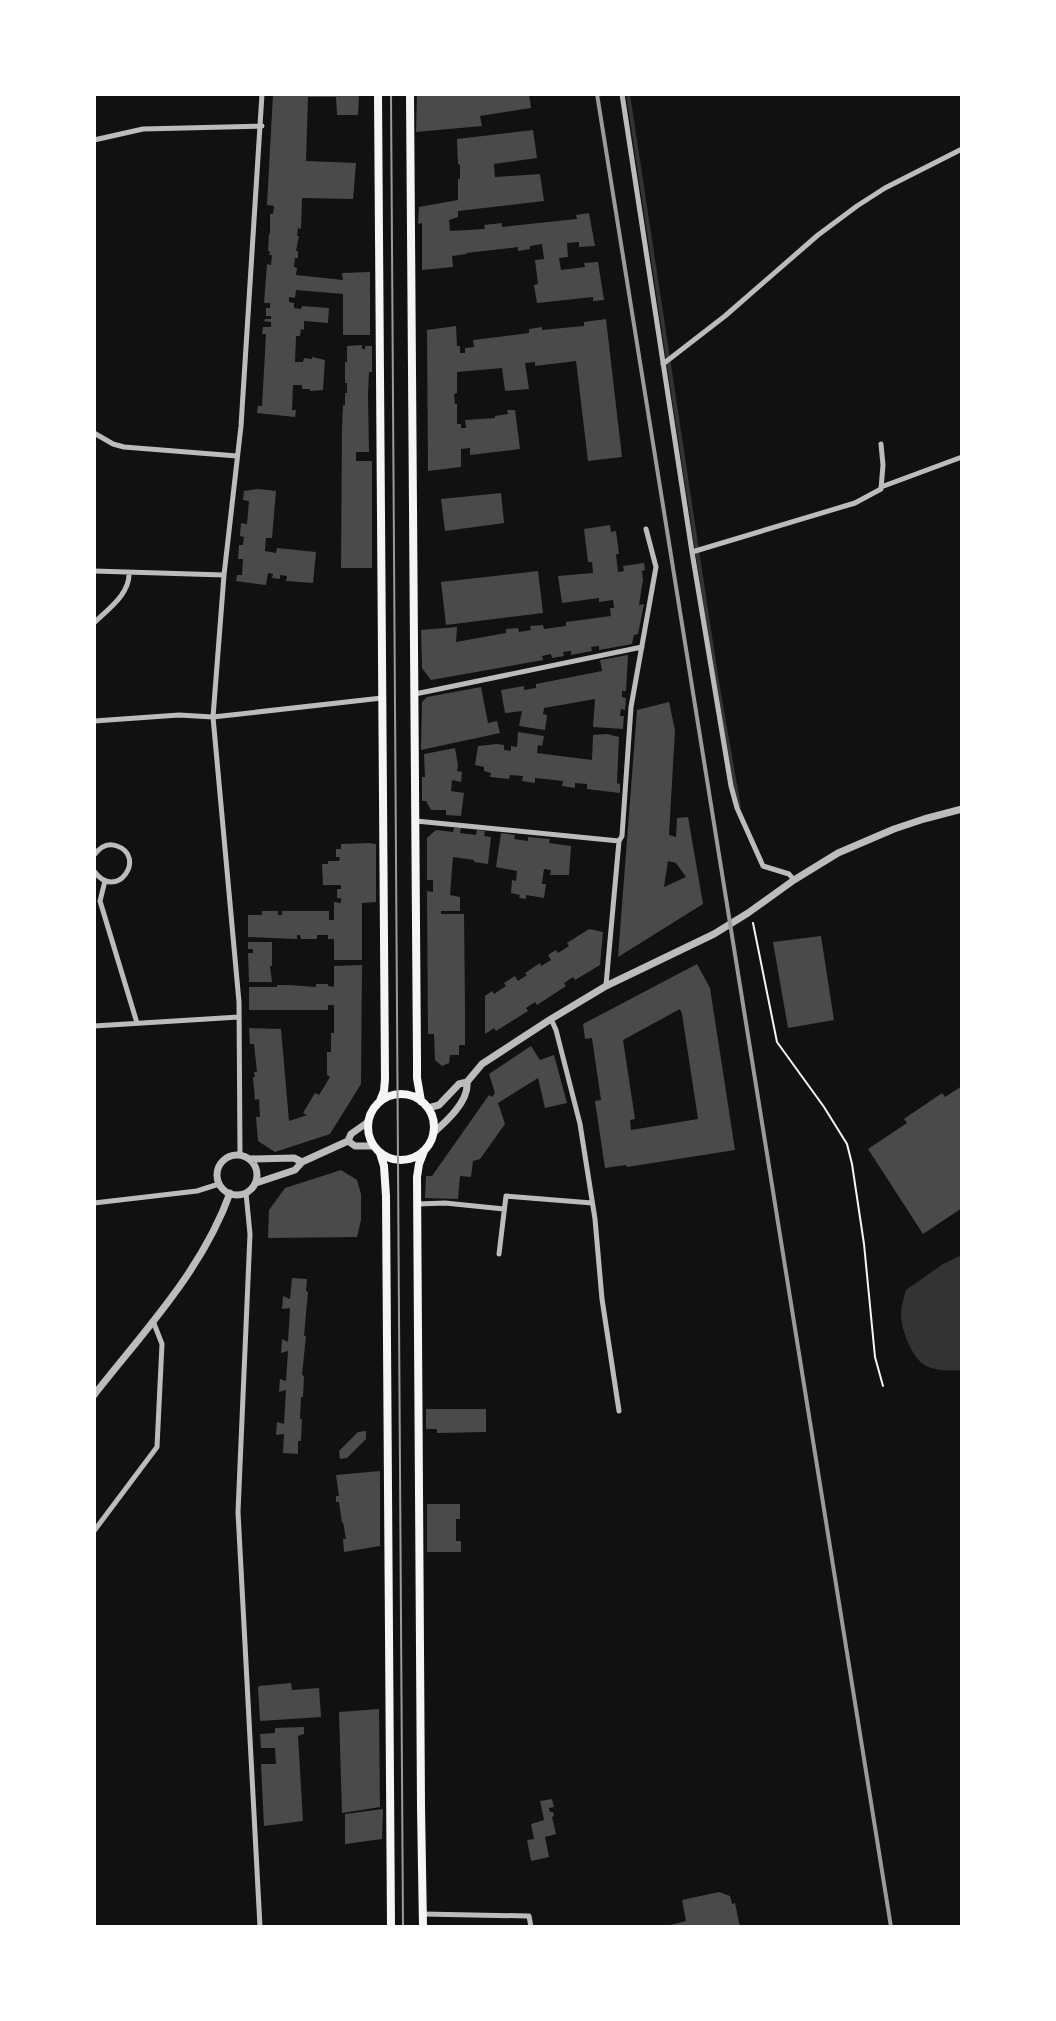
<svg xmlns="http://www.w3.org/2000/svg" width="1056" height="2021" font-family="Ubuntu,sans-serif">
	<rect width="100%" height="100%" fill="#111"/>
	<path fill="#333" d="M962 1255V1370C951 1371 934 1371 925 1365 912 1358 901 1329 901 1315 901 1307 904 1298 906 1290L943 1264Z"/>
	<g fill="none" stroke-linecap="round" stroke-linejoin="round">
		<path stroke="#333" stroke-width="4" d="M628 94 717 682 739 807"/>
	</g>
	<path fill="#4a4a4a" fill-rule="evenodd" d="M273 94H359L358 115H337L336 97H308L306 161 356 163 353 199 302 198 301 229 298 228 297 236H299L296 251H298V258H295L294 267 297 268 296 275 343 280 342 273 370 272V335H343V294L296 290 295 298 289 297V302L294 303V308L301 309 302 306 329 308 328 323 304 321V330L301 329 300 336H296L295 362H303L304 358 312 359V357L325 360 323 390 310 391V389H302V385H293L292 410H296L295 417 257 413 258 406H262L266 334H262L263 327H271V322L264 321 265 319H271V316H266V308H270V303H264L267 264 271 265 272 255H269L270 251H268L269 234H270V214H273L274 206 267 205Z
		M417 94H529L531 108 480 116 482 126 416 132Z
		M533 130 537 158 494 164 495 177 540 174 544 201 458 211V217L449 220 450 231 485 229 484 225 502 223V227L577 219 576 215 589 213 595 246 579 247V242L567 243 568 257 559 258 561 270 585 267 584 263 598 262 604 300 593 301V297L537 303 534 285 538 284 535 260 544 259 542 244 530 246V249L518 251V247L466 253 467 254 452 256 453 267 422 270V223L418 224 419 207 458 200V179H460V165L458 164 457 139Z
		M606 319 622 457 588 461 576 361 535 366V362L525 363 529 389 505 391 502 368 457 372V393L454 394 455 404H457V424H461V428H466L465 420 495 418V416L508 414 507 410H515L520 449 470 455V448L461 449V467L428 471 427 330 456 326 457 346H460V353H465V348L474 347 473 340 529 333V329L542 327V330L584 326V322Z
		M362 345V349H365V346H372V372H369L368 393 369 452H356V461H372V568H341L342 427 343 405H345V393H347V383H345V362H347V346Z
		M258 489 276 491 272 538H266L265 551 276 553 277 548 316 552 313 583 286 581 287 576 280 575V579L272 578 273 574 268 573 266 585 236 581 237 575H242L243 559H238L239 545H243L244 537 240 536 241 523 247 524 249 501 243 500 244 491Z
		M501 493 504 523 445 531 441 499Z
		M610 525 611 532 616 531 619 554H616L618 572 624 571 623 566 644 563 645 570 642 571 643 580 639 605 644 604 638 634 634 635 632 644 599 650V646L591 647 592 651 571 655V651L563 652 564 656 552 658 551 654 542 656 543 660 431 680 422 668 421 630 457 627 456 642 506 633V629L518 628 519 632 531 630 530 626 543 625 544 629 566 626V622L611 616 610 608H614L613 600 599 602V598L562 603 558 576 593 573 592 562H588L584 529Z
		M538 571 543 613 446 625 441 582Z
		M628 655 626 691H622V697L626 698 625 710 621 709 620 716H624L623 729 593 727 595 699 544 708 543 714 547 715 545 730 519 726 522 711 505 713 501 690 524 686V690L536 688V684L602 671 600 660Z
		M481 687 488 723 497 721 500 733 421 750 422 702 427 697Z
		M669 702 675 730 669 835 676 837 677 818 688 817 703 904 618 957 637 710ZM668 861 676 863 686 877 664 887Z
		M518 732 544 736 542 746 538 745 537 753 592 760 593 735 607 734 619 737 617 783 620 784V793L587 789V784L575 783V788L562 786 563 781 535 778V783L522 781 523 776 510 775 509 779 490 777 491 773 484 771V767L475 765 478 746 497 744 504 745V750L511 751V746L517 747Z
		M455 748 458 766 457 771 462 772 461 782 452 780 451 791 464 793 461 816 446 815V810H431L426 801H422V777H425L424 754Z
		M454 828H461L460 833 476 835 477 830 485 831 484 836 491 837 488 864 474 862V860L453 857 450 895 460 897V911H441V914H464L465 1006V1045H459V1055H450L449 1063 442 1066 435 1060 434 1034H428L427 891 433 892V880H427V838L436 830 453 832Z
		M501 833 515 835 514 839 528 841V837L550 839 549 843 571 846 569 875H550L551 870 544 869 542 884H546L544 898 526 895V899L519 898 520 895 511 893 512 880 516 881 517 871 496 867Z
		M370 843 376 844V902L362 903V960H334V939H328V935H317V939H301L300 935H297V939L248 937V915H262V911H278V915H282V911H329V920H334V902L341 903V898H337V889H341V885H323L322 864H328V861H339L340 857H336V849H341V844Z
		M589 929 603 932 600 965 575 980 573 977 564 983 566 986 537 1005 535 1002 526 1008 528 1011 496 1031 494 1028 485 1034V996L492 991 494 994 506 986 504 983 515 976 518 981 527 975 525 973 540 963 541 966 551 960 548 955 556 950 558 953 569 946 567 943Z
		M821 936 834 1020 788 1028 773 942Z
		M248 942H272V966H270L272 982H249L248 953H253V949H248Z
		M697 964 710 988 735 1150 627 1167 626 1165 605 1168 595 1101 601 1100 592 1038 585 1039 583 1024ZM680 1009 682 1014 698 1119 631 1130 630 1120 635 1119 623 1040Z
		M362 965 361 1084 330 1134 275 1152 258 1141 256 1117H260L259 1099 255 1100 253 1077H255L254 1072H257L254 1044H250L249 1028 281 1029 289 1121 307 1115 303 1113 315 1093 319 1095 330 1077 327 1075V1052H331V1033H334V1005H328V1010H249V987H277V985H289L316 987V984H328V986L334 987V966Z
		M531 1046 540 1060 554 1055 567 1103 545 1108 538 1078 498 1103 505 1124 480 1159 473 1161 471 1177 460 1176 458 1199 425 1198 426 1176H432L489 1095 492 1097 495 1093 489 1074Z
		M962 1086V1208L923 1234 868 1149 907 1123 904 1119 942 1093 945 1097Z
		M341 1170 357 1180 361 1194V1220L357 1237 268 1238 269 1210 285 1188Z
		M292 1278 307 1279 306 1291 308 1292 304 1336H306L302 1375 304 1376 303 1397H301L300 1419H302L301 1441H298V1454L283 1453 284 1434 276 1435 277 1422 284 1424 286 1390 279 1392 280 1379 286 1381 288 1351 281 1353 282 1339 288 1342 290 1308 282 1309 283 1296 290 1299Z
		M426 1409H486V1432L437 1433V1429H426Z
		M366 1431V1439L347 1458 340 1459 339 1451 358 1432Z
		M380 1471V1546L344 1552 343 1539H346L343 1522 342 1523 339 1502H336V1496H339L336 1475Z
		M427 1504H460V1519H456V1541H461V1552H427Z
		M291 1683 292 1690 319 1688 321 1717 260 1721 258 1688 259 1686Z
		M379 1709 380 1807 342 1813 339 1712Z
		M304 1727V1734L298 1736 303 1821 264 1826 261 1764H276L275 1748H261L260 1734 275 1733V1728Z
		M552 1799 554 1807 549 1808 550 1812H553L554 1816 552 1817 556 1834 545 1837 549 1857 531 1861 527 1840 534 1839 531 1824 544 1820 540 1801Z
		M383 1809 382 1839 345 1844V1814Z
		M719 1892 730 1896 732 1904 735 1903 740 1927H662L686 1921 682 1900Z"/>
	<g fill="none" stroke-linecap="round" stroke-linejoin="round">
		<path stroke="#f5f5f5" stroke-width="2" d="M753 923 777 1042 824 1107 847 1144 852 1164 864 1244 875 1357 883 1386"/>
		<path stroke="#bcbcbc" stroke-width="5" d="M622 94 692 552 731 786 737 808 763 866 789 874 794 880
			M94 140 143 129 262 126
			M663 364 725 316 818 235 857 206 885 188 962 149
			M94 433 113 444 124 447 237 456
			M881 487 962 457
			M692 552 855 503 881 489 883 465 881 444
			M94 571 224 575
			M94 623C108 609 130 594 129 573
			M415 694 642 647
			M94 721 179 715 213 717 382 698
			M416 821 619 841
			M94 855C100 847 107 842 117 846 147 856 117 903 94 871
			M105 881 100 901 137 1023
			M606 985 619 841 622 836 631 707 656 567 646 529
			M551 1019 556 1030 580 1124 595 1219 602 1299 619 1411
			M94 1026 239 1017
			M240 1155 239 1002 213 717 224 575 241 426 262 94
			M246 1193 250 1234 238 1512 260 1927
			M94 1203 197 1191 219 1184
			M418 1204 445 1203 504 1209
			M499 1254 506 1196 592 1203
			M94 1531 157 1447 162 1344 153 1321
			M423 1914 529 1916 531 1927"/>
		<path stroke="#bcbcbc" stroke-width="7" d="M428 1108 439 1105 459 1084 467 1082 482 1064 551 1019 606 986 714 934 748 913 794 880 838 853 894 829 924 819 962 809
			M433 1133C447 1121 469 1101 467 1082
			M348 1141 355 1146H373
			M217 1175a20 20 0 1 1 40 0a20 20 0 1 1-40 0Z
			M249 1159 294 1158 302 1162
			M256 1183 295 1170 302 1162 348 1141 351 1134 368 1122
			M94 1395C144 1331 202 1271 230 1193"/>
		<path stroke="#f5f5f5" stroke-width="8" d="M378 94 385 1079 384 1091 380 1101
			M410 94 417 1060V1078L421 1101
			M368 1127a33 33 0 1 1 66 0a33 33 0 1 1-66 0Z
			M380 1153 384 1166 386 1196 391 1927
			M423 1927 421 1806 417 1177 419 1164 424 1151"/>
		<path stroke="#9a9a9a" stroke-width="2" d="M391 94 403 1927"/>
		<path stroke="#9a9a9a" stroke-width="4" d="M597 94 891 1927"/>
	</g>
	<rect width="1056" height="2021" fill="none" stroke="#ffffff" stroke-width="192"/>
</svg>
